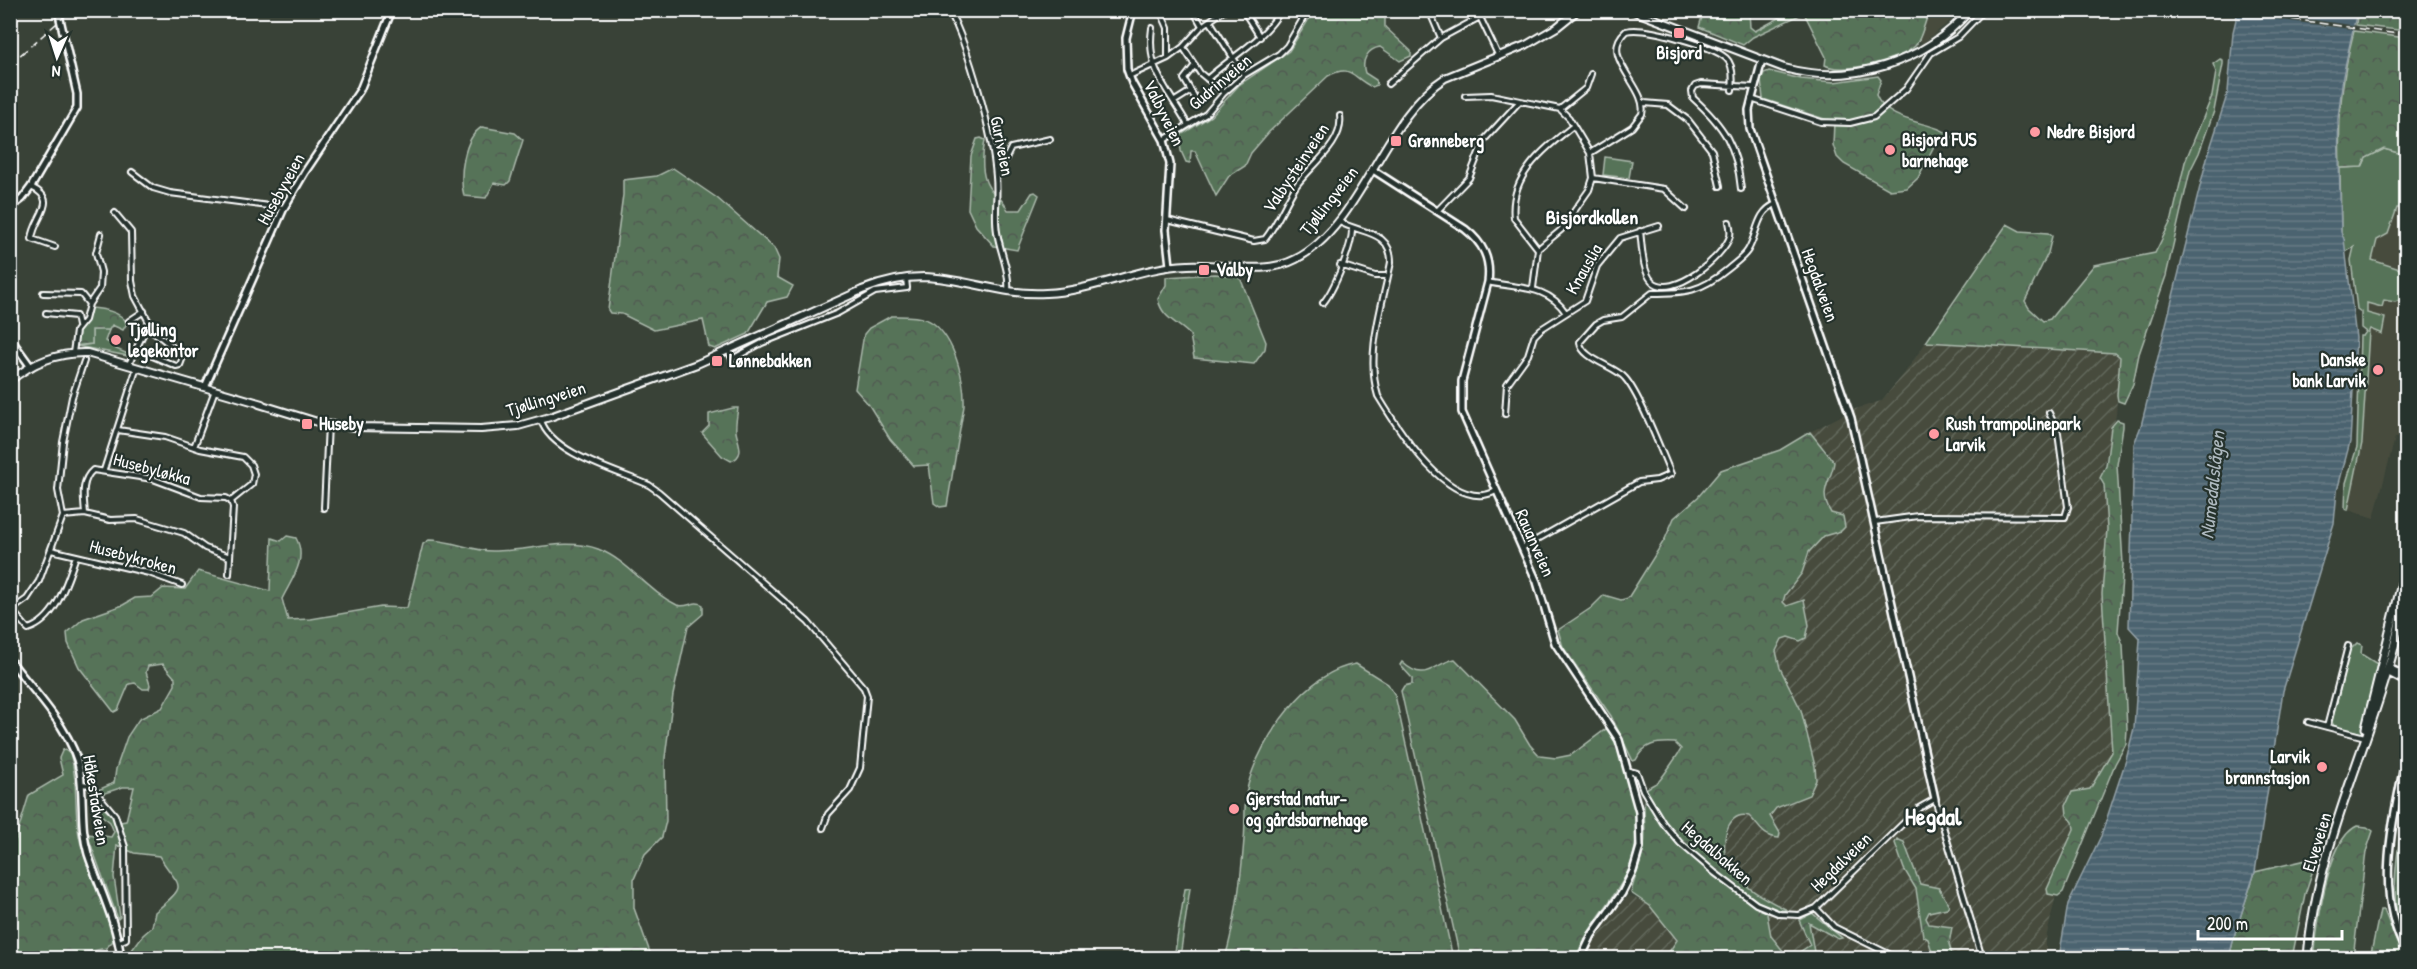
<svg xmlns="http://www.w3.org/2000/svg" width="2417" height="969" font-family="'Patrick Hand',sans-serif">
	<defs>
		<pattern id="industrial-furrows" width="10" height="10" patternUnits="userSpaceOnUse" patternTransform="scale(1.5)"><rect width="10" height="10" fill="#464c3e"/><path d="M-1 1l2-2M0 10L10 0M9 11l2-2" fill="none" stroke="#62675b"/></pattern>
		<pattern id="forest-crowns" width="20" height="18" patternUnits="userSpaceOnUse" patternTransform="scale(1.5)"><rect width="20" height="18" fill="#577359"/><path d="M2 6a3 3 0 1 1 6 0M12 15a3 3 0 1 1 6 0" fill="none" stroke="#505a51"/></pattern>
		<pattern id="water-rules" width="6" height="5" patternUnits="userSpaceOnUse" patternTransform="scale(1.5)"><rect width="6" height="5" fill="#4c6470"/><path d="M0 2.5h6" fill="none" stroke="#677b85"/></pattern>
	</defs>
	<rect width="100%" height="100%" fill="#394237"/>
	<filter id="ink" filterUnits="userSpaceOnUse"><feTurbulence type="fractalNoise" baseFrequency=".0167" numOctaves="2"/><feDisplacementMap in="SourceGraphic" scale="12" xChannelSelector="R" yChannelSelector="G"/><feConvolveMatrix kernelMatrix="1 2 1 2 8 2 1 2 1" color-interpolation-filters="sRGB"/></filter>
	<g filter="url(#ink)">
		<path fill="#464c3e" d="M1929 11H1963L1923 43 1918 39 1919 34Z
			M2406 192V271L2372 261 2377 240 2397 208H2402Z
			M2406 298V439L2395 438 2374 518 2348 510 2362 443 2368 331 2385 318 2367 313 2366 303 2384 300 2395 302Z"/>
		<path fill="url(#industrial-furrows)" d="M1926 342 2120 354 2116 415 2100 481 2105 497 2107 529 2102 594 2112 753 2090 789 2072 792 2069 795 2066 805 2074 829 2047 889 2049 894 2056 895 2046 939V958H1953L1949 944 1952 932 1948 925 1935 926 1929 924 1926 918 1929 912 1931 886 1920 884 1901 839H1898L1895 843 1901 861 1916 889 1921 930 1928 939 1934 958H1806L1810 957 1814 945 1808 929 1809 923 1827 933 1841 935 1812 913 1799 920 1810 945 1792 957H1789L1771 936 1767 914 1773 909 1788 911 1758 895 1730 868 1724 843 1732 820 1739 815 1749 816 1780 833 1770 816 1775 808 1799 800 1816 780 1815 766 1801 710 1780 668 1776 651 1781 639 1787 637 1797 641 1808 618 1805 604 1800 600 1787 606 1783 602 1785 595 1802 573 1809 552 1824 536 1841 531 1838 513H1831L1828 507 1825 484 1833 470 1827 450 1816 442 1810 432 1852 410 1881 401 1904 374Z
			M1628 896 1646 902 1676 936V943L1670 953 1665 956H1651V958H1585L1604 924Z"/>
		<path fill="#577359" stroke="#abb9ac" stroke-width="1.5" d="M2384 149 2406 155V192L2402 208H2397L2388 234 2377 240 2372 260 2406 271V298L2395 302 2384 300 2382 307 2367 303V313L2385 318 2382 334 2370 329 2369 331 2362 443 2348 510 2345 509 2346 483 2357 447 2360 336H2363L2366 332 2361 328V312L2357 309 2351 260 2354 247 2344 253V239L2341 232 2340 168 2362 167 2366 158Z
			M1605 157 1632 161 1629 178 1603 175Z
			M103 329 109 330 105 341 113 344 116 349 128 354V356L77 346 92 344V330Z
			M2357 643 2362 645 2361 654 2379 665 2362 733 2334 726 2332 722 2349 651Z"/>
		<path fill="url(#forest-crowns)" stroke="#abb9ac" stroke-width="1.5" d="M1704 10 1749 11 1750 27 1755 31 1783 16 1786 11H1929C1926 19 1921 40 1915 46 1902 60 1841 75 1825 65L1826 57 1804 13 1753 37 1743 45 1699 27Z
			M1314 11H1389L1385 19V27L1411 51V56L1400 61 1380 47C1367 49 1361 61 1365 73L1376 80 1377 85 1372 87C1352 78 1352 63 1328 76L1269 132 1251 153 1245 166 1229 176 1216 196 1195 151H1191L1190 163 1186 162 1181 151 1179 136 1211 116 1239 85 1289 51Z
			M2357 11H2406V31L2356 25Z
			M2354 31 2406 38V103L2401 113 2406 116V155L2384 149 2366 158 2362 167 2340 168C2338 117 2341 80 2354 31Z
			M2220 59 2223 60V64L2214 111 2199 153 2190 171 2166 276 2139 354 2133 384 2124 403 2118 401 2117 395 2120 357 2115 353 1926 342 2007 224 2020 231 2048 233 2052 236 2048 253 2025 301 2029 308 2043 321 2050 319 2094 265 2155 253 2172 219 2185 162 2212 96 2216 72 2213 64Z
			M1769 71 1801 79 1834 82 1878 76 1881 80 1876 95C1885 119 1919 121 1939 129 1945 131 1950 136 1956 138L1945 137 1936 142 1918 178 1907 188 1890 190 1844 164 1837 157 1833 145 1834 122 1763 99 1761 80 1764 73Z
			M482 127 515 133 523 140 510 181 506 185 494 183 486 198 464 196C459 177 463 138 482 127Z
			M981 138 985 140C982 156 980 180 993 192 1001 199 1003 201 1008 210H1021L1032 193 1035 192 1039 195 1017 250 994 246 976 226 968 209 971 156 977 139Z
			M673 168 717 198 774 248 779 259 777 277 793 286 787 297 767 302 748 334 715 349 709 347 703 320 654 330 622 314 610 313 608 310 623 195V180L657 176Z
			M1215 274 1236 276 1241 280 1266 342 1265 349 1254 364 1194 358 1190 335C1178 322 1162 319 1158 299L1166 285V277Z
			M90 308C103 309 120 311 127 323L123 330 112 325 109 330H92V344L73 346C76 331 89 323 90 308Z
			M891 316C904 316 922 315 933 323 955 340 965 380 964 406L947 506 940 507 934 503 929 465 914 466 890 439 869 405 855 389 864 334 869 328Z
			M733 408H738C737 416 735 424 736 432 738 443 746 455 731 461L722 456 702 433 709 426V414Z
			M2117 420 2123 422V427L2117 465 2123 564 2118 632 2123 645 2127 729 2126 744 2115 764 2063 892 2058 896 2048 894 2047 889 2074 829 2073 822 2067 815 2066 805 2072 792 2090 789 2112 752 2102 594 2107 529 2104 485 2100 478 2106 466 2111 427Z
			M1810 432 1834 462C1832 481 1817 490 1831 513L1843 516 1845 527 1841 531 1824 536 1809 552 1802 573 1785 595 1783 602 1787 606 1804 600 1809 625 1806 638 1800 641 1788 637 1782 639 1776 651 1780 668 1801 710 1815 766 1816 780 1809 795 1776 808 1770 816 1780 833 1779 838C1761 836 1761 827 1749 816 1723 809 1719 854 1731 870 1745 889 1768 900 1789 911L1773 909 1767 914 1771 936 1788 957H1792L1810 945 1799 920 1812 913 1842 938 1838 939 1809 923 1814 952 1806 958H1651V956L1667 955 1677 940 1650 906 1631 893C1634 877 1642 863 1644 846 1647 826 1641 808 1646 789 1650 786 1655 784 1659 781 1662 778 1680 752 1681 749L1675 743C1657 742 1644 743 1636 760L1633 761 1611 716 1563 647 1558 630 1591 608 1604 595 1621 600 1628 598 1665 539 1674 518 1698 497 1721 470 1780 450Z
			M287 536 296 538C308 560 291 580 282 599L288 620 311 619 381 607 407 608 423 544 429 540C451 540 471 551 493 551 527 552 565 537 598 549 629 561 647 591 677 605 687 609 694 599 703 605V614L688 627 673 695 665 758 666 821 662 837 645 854 634 879V908L652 958H126L143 935 152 927 155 912C190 883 180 889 159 856L134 853 117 845 114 877 120 917 118 919 87 834 111 837 114 832 110 822 95 810 94 803 98 804 120 822 126 821 134 787H123L102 794 98 790 114 783 116 769 127 737 139 719 162 708 175 685V678L163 664 148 666 146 672 150 685 149 689H143L135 683 129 684 118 710 114 712 79 667 68 643 67 633 83 619 123 605 135 598 152 597 163 588 185 589 198 571 270 591 272 538 281 541Z
			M1455 659 1515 720 1530 745 1540 756 1556 758 1571 755 1606 729 1610 731C1629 772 1649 832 1626 875 1611 904 1587 927 1576 958H1460L1401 691 1404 686 1412 684V678L1400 665 1402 662C1426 684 1432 664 1455 659Z
			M1356 664 1388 684 1395 695 1453 958H1225C1236 920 1241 880 1244 840 1246 823 1243 802 1248 785 1260 739 1306 672 1356 664Z
			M63 749 70 753C79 782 73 811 80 840 88 875 108 905 113 941L106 948 63 958H53L41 952 21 958H11V854L29 795 63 775 59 758Z
			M2406 802V931C2384 913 2401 828 2406 802Z
			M2357 826 2367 827 2373 831 2366 852 2353 958H2314C2317 928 2327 839 2357 826Z
			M1897 839 1904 842 1920 884 1939 888 1949 905 1947 908 1929 912 1926 918 1929 924 1952 927 1949 944 1953 958H1934L1928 939 1923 936 1916 889 1904 869 1895 843Z
			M2310 859 2314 867 2305 894 2292 958H2229L2235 933 2255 872Z
			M1190 888 1180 957 1174 958 1185 889Z
			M2380 910H2384L2403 958H2370Z"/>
		<path fill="url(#water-rules)" stroke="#94a2a9" stroke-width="1.5" d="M2238 11H2357L2343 76 2338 119 2341 232 2344 239 2356 338 2350 442 2337 491 2334 523 2283 691 2255 872 2235 933 2229 958H2059L2068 904 2101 836 2126 760 2134 728 2140 639 2129 627 2134 444 2141 426 2207 158 2228 92 2233 32Z"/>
		<path fill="#394237" d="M2238 10 2358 26 2357 30 2237 14Z"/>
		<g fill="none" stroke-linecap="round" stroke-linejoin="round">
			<g stroke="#fff" stroke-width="8">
				<path id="minor" d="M949 10C969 48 993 134 996 177 998 196 994 214 997 232 1000 252 1010 271 1008 291
					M1160 10 1168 28V57
					M1193 10 1202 26
					M1243 10 1260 37
					M1480 17 1499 57
					M1210 21 1244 75
					M1152 28C1146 71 1168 89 1188 125
					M1441 38 1493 10
					M1183 47 1200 73 1224 93
					M1129 76 1168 58 1183 47 1202 26 1225 10
					M1207 79C1232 56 1264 40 1281 10
					M1388 84 1441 38 1429 10
					M1191 91 1184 79 1195 65
					M1465 96 1491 95 1560 109 1569 118 1590 153 1593 178 1589 190 1561 230 1538 249 1533 288
					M1751 99 1821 122 1850 123 1874 117 1906 89 1931 53 1958 37 1982 12
					M1175 101 1191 91 1195 98
					M1644 103 1668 105 1688 120 1712 151 1720 186
					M1560 109 1586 88 1591 74
					M1164 140 1206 114 1224 93 1244 75 1279 54 1287 46 1308 10
					M1590 153 1632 127 1642 114C1649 87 1597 57 1626 31 1645 26 1712 46 1726 58 1734 65 1733 81 1732 90
					M132 172 153 188 170 193 284 208
					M997 176 1011 148 1050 139
					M1593 178 1664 189 1686 209
					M31 187C61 201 34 216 32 239L55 247
					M1741 189C1737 146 1724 126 1693 98L1692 91 1695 86 1701 84 1753 87
					M1437 211 1469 178 1484 140 1519 102
					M115 213 131 232 132 281 135 296 149 322 129 364
					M1167 220 1254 241 1265 239C1278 223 1285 203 1296 186 1310 166 1344 144 1340 116
					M1338 221C1359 234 1391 229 1391 262 1383 304 1365 353 1378 396 1398 429 1451 515 1496 491
					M1640 231C1642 245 1642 271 1652 281 1672 301 1725 255 1730 236 1731 231 1730 226 1729 222
					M1538 249 1514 218C1509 176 1543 150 1573 126
					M1340 265 1375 276H1388
					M1488 282C1517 289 1547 284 1566 313
					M43 293 81 294 89 304
					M1323 303C1334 290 1353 245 1352 228
					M46 313 76 316 78 326
					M129 321 144 311
					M136 349 176 366 180 365 183 357C181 353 152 330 148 328
					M728 350 732 359 762 343 838 313 875 292 907 288 906 278
					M73 353 76 331 85 320 89 304 100 288 101 272 96 253 101 234
					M1505 414 1507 384 1528 355 1534 336 1541 329 1585 301 1597 266 1620 238 1659 226
					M541 420C551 454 618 471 649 485L659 492 808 622 864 688 867 696 860 768 850 790 828 814 823 828
					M118 430 165 437 200 449 243 457 251 465 254 474 252 484 231 501
					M194 447 215 390
					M104 470 136 370
					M324 508 328 424
					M85 514C84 499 80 481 93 470L153 479 201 497 226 498 231 501 233 507 229 574
					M63 516 85 514 110 520 137 519 184 533 205 548 230 557
					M1875 522 1918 516 2065 517 2068 507 2058 433 2049 413
					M1522 548 1639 482 1657 480 1671 474C1661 451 1640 395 1625 378 1615 366 1581 359 1580 342L1596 324 1603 320 1622 317 1652 293C1686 293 1700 292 1728 269 1735 263 1744 257 1748 250 1758 233 1756 212 1776 204
					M51 550 149 573 182 585
					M12 610 28 629C57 620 67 581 76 556
					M10 611 27 599 39 581 63 516 58 490 63 442 72 397 84 361
					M2348 646 2327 727 2365 737
					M2308 722 2327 727
					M1629 771 1637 773 1643 790 1663 823 1680 843 1715 873 1756 904 1780 914 1799 915 1816 908
					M81 784 90 785 115 815 125 847 126 939 119 942
					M1897 958 1834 927 1816 908 1919 808 1935 799 1982 958"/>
			</g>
			<g stroke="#fff" stroke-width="10">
				<path id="tertiary" d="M1133 10 1126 38 1127 69 1132 83 1164 140 1170 164 1166 230 1170 266
					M1762 60 1749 110 1750 129 1851 418 1935 799
					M205 387 284 208 305 172 360 90 392 10"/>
			</g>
			<g stroke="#fff" stroke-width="10">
				<path id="secondary" d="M1373 170 1465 229C1483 243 1491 259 1488 282L1462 381V412L1537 582 1555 643 1619 740 1639 812 1640 847 1633 871 1622 893 1592 935 1581 958
					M10 208 22 199 31 187 77 108V94L58 10
					M10 338 31 367
					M10 660C35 694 73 730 80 772 84 800 80 827 88 854 100 890 116 921 121 958
					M2387 667 2406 676
					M2385 671 2406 682
					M2406 756C2394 818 2373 892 2406 951"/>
			</g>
			<g stroke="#fff" stroke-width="10">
				<path id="primary" d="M1631 10 1784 68C1850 86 1925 63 1970 10
					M10 381C31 363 59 352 87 353L262 404
					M259 404 324 424 355 427 481 429 518 426 550 417 697 364 862 290C882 282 902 277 924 277 965 278 1004 296 1046 293 1094 291 1139 267 1188 265 1223 263 1264 276 1296 259 1362 225 1383 117 1445 78L1526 45 1557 27 1578 10"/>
			</g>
			<g stroke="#fff" stroke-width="11">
				<path id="trunk" d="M2366 728 2406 567
					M2308 958C2317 830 2388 715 2406 588"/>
			</g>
			<use href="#minor" stroke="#26332d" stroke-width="4"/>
			<use href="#tertiary" stroke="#26332d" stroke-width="5"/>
			<use href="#secondary" stroke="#26332d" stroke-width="5"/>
			<use href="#primary" stroke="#26332d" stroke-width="6"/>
			<use href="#trunk" stroke="#26332d" stroke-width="7"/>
			<path stroke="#fff" stroke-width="1.5" stroke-dasharray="9 4.5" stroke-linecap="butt" d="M2225 10 2406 35
				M10 64 72 10"/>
		</g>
	</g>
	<g fill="#ff9aa2" stroke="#26332d" stroke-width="2">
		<rect x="1673" y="27" width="12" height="12" rx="3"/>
		<circle cx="2035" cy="132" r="6"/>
		<rect x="1390" y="135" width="12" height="12" rx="3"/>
		<circle cx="1890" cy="150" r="6"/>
		<rect x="1198" y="264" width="12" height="12" rx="3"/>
		<circle cx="116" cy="340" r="6"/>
		<rect x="711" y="355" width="12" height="12" rx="3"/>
		<circle cx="2378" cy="370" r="6"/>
		<rect x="301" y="418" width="12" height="12" rx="3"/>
		<circle cx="1934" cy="434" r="6"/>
		<circle cx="2322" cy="767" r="6"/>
		<circle cx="1234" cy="809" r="6"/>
	</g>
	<g text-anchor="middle" stroke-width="4.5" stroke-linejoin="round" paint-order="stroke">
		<g font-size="18" font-weight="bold" fill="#fff" stroke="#26332d" text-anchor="start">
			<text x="1679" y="59" text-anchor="middle">Bisjord</text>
			<text x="2047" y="138">Nedre Bisjord</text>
			<text x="1902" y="146">Bisjord FUS<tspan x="1902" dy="21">barnehage</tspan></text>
			<text x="1408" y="147">Grønneberg</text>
			<text x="1216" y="276">Valby</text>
			<text x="128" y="336">Tjølling<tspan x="128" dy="21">legekontor</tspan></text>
			<text x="2366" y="366" text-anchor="end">Danske<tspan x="2366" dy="21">bank Larvik</tspan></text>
			<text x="729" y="367">Lønnebakken</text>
			<text x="319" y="430">Huseby</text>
			<text x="1946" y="430">Rush trampolinepark<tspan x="1946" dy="21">Larvik</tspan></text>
			<text x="2310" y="763" text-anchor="end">Larvik<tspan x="2310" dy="21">brannstasjon</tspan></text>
			<text x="1246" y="805">Gjerstad natur-<tspan x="1246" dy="21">og gårdsbarnehage</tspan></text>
		</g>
		<g font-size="18" fill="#fff" stroke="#26332d">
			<text transform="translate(1220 82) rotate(-40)" y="6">Gudrinveien</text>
			<text transform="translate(1164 113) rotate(64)" y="6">Valbyveien</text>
			<text transform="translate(1002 146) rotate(79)" y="6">Guriveien</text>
			<text transform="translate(1296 168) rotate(-56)" y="6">Valbysteinveien</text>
			<text transform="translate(281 189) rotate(-61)" y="6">Husebyveien</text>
			<text transform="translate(1329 201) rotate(-52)" y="6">Tjøllingveien</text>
			<text transform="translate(1584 269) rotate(-60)" y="6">Knauslia</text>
			<text transform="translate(1820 285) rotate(70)" y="6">Hegdalveien</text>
			<text transform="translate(546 399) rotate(-17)" y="6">Tjøllingveien</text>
			<text transform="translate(152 469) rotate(15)" y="6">Husebyløkka</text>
			<text transform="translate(1535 543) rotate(66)" y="6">Rauanveien</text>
			<text transform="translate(133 557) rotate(15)" y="6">Husebykroken</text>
			<text transform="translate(96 800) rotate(81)" y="6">Håkestadveien</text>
			<text transform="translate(2317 842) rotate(-73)" y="6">Elveveien</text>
			<text transform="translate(1717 853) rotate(41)" y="6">Hegdalbakken</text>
			<text transform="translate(1841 862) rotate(-44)" y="6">Hegdalveien</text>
		</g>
		<g font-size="20" font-weight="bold" fill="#fff" stroke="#26332d">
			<text x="1592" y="224">Bisjordkollen</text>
		</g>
		<g font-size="20" font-style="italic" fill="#aeb9bf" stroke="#26332d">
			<text transform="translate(2212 485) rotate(-84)" y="7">Numedalslågen</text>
		</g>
		<g font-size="24" font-weight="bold" fill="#fff" stroke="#26332d">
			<text x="1933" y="825">Hegdal</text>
		</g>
	</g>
	<rect width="2417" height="969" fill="none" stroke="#26332d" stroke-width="36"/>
	<rect x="18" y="18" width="2381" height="933" fill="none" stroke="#fff" stroke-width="2" filter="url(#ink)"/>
	<g transform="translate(57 57) rotate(183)" stroke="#26332d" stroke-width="4.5" paint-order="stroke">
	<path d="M0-4.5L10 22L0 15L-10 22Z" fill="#ffffff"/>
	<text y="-9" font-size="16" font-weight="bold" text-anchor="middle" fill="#ffffff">N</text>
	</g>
	<path d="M2198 930v9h144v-9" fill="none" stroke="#ffffff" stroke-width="3"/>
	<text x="2207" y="930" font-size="18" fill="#ffffff" stroke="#26332d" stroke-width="4.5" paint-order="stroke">200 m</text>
</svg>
